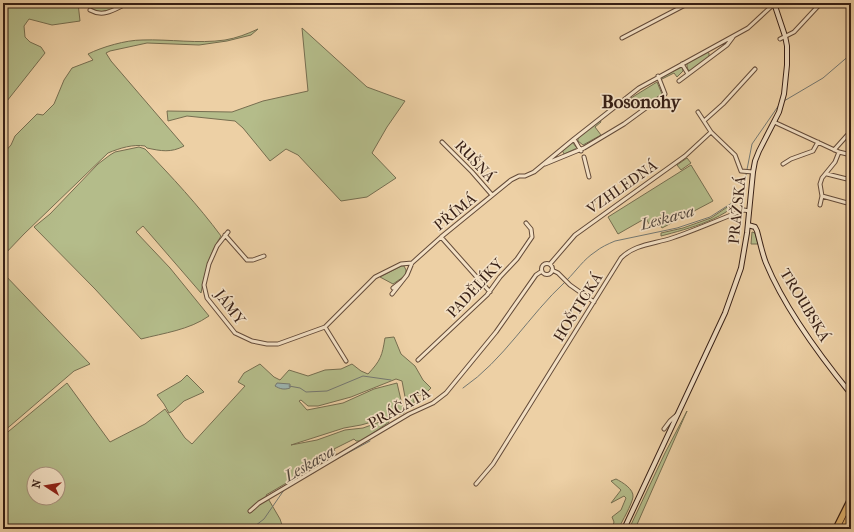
<svg xmlns="http://www.w3.org/2000/svg" width="854" height="532" font-family="'IM FELL French Canon',serif">
	<rect width="100%" height="100%" fill="#edd0a5"/>
	<filter id="stains"><feTurbulence type="fractalNoise" baseFrequency=".005" numOctaves="4"/><feColorMatrix values="0 0 0 0 .2 0 0 0 0 .09 0 0 0 0 .02 0 0 0 .5 -.17"/></filter>
	<radialGradient id="worn" r=".72"><stop offset=".6" stop-color="#630" stop-opacity="0"/><stop offset="1" stop-color="#630" stop-opacity=".3"/></radialGradient>
	<path fill="#b4bc8a" stroke="#766e50" fill-rule="evenodd" d="M3 3H78L80 21 52 25 29 19 24 26 25 37 30 42 41 47 45 53 3 106Z
		M88 3H123L109 10 96 13Z
		M302 28 367 87 405 101 387 127 372 153 396 178 367 197 341 201 298 155 286 149 270 161 243 128 235 121 187 116 168 121 167 111 232 112 263 101 308 91Z
		M258 29 251 35 227 41 199 45 147 43 110 51 106 53 111 61 184 146C171 153 161 151 147 148L145 146C133 144 120 148 108 153L24 234 3 256V154L11 145 15 136 37 114 43 115 54 104 64 80 72 68 93 60 88 54C102 47 126 40 142 40 170 39 198 44 225 40 237 38 247 34 258 29Z
		M706 52 709 53V57L693 69 692 71 688 70 687 66V63Z
		M682 67 683 71 677 77 674 73 662 79 661 77Z
		M657 82 662 94 641 110 631 98Z
		M600 120 601 122 595 127 601 135 583 145 578 141V138Z
		M572 142 577 148 564 154 562 150Z
		M139 147 145 149C172 177 198 205 221 236 209 254 205 272 201 293L143 226 136 232 170 268 209 316C189 330 164 333 141 339L95 289 34 227 50 214 98 164 110 155 115 152Z
		M687 158 691 163 681 170 677 165Z
		M691 165 713 201 662 228 657 220 649 224 646 218 618 234 608 217Z
		M744 192 745 193C732 218 687 229 661 236V233L683 228 711 218 742 197Z
		M752 232 755 233 758 244H751Z
		M401 266H404L406 270V275L393 284 380 277Z
		M3 273 90 364 74 371 3 432Z
		M394 337 401 354 415 366 423 380 431 388 424 395H418L414 398V407L409 408 406 402 402 381 396 379 351 397 318 406H308L301 400 299 401 307 410 343 403 374 389 397 383 404 413 361 425 344 428 291 445 317 440 345 430 363 428 388 419 389 422 362 441H356L354 439 334 449 336 454 266 495 280 519 282 525 270 529H3V436L67 383 110 442 145 424 165 409 185 438 192 444 245 386 238 382 244 373 260 364 274 377 280 380 289 370 308 376 325 370 341 369 352 364 361 371 368 374C381 360 382 356 385 338ZM34 474H58V498H34Z
		M187 375 204 392 184 401 173 411 169 413 164 404 157 395 181 381Z
		M687 411 635 529H629L665 453Z
		M616 479C622 482 634 489 633 497 632 504 622 522 618 529H612L614 522 612 517 621 510 626 498 624 496 611 503 621 490 611 481Z"/>
	<path fill="#9cb4b0" stroke="#747872" d="M277 383 290 384V388C284 390 280 389 275 386Z"/>
	<g fill="none" stroke-linecap="round" stroke-linejoin="round">
		<path stroke="#747872" stroke-width="1" d="M784 101 823 78 851 54
			M567 280C576 271 584 259 595 252 601 247 608 244 615 241L677 228 710 217 738 199 742 195 752 144 779 105
			M289 386 300 388 306 392 327 391 363 376 391 380
			M463 388C504 360 529 315 565 282
			M333 461 370 441
			M295 483 315 472
			M251 529 264 519 284 490"/>
		<g stroke="#644b39" stroke-width="5">
			<path id="street" d="M90 10C104 18 115 9 128 3
				M622 38 689 3
				M780 39 794 32 821 3
				M682 64 688 74
				M679 81 727 45 733 37
				M698 112 711 132 735 155 741 171 753 172
				M704 121 723 104 755 69
				M774 122 839 152 851 155
				M574 139 581 151
				M442 142 472 172 492 195
				M834 150 851 131
				M584 157 589 177
				M545 164 584 148 624 124 665 94 658 76
				M783 164 791 159 813 151 818 142
				M827 174 851 180
				M822 196 851 204
				M820 205 822 196 820 184 822 178 835 162 839 152
				M850 213 851 210
				M228 232 217 246 209 264 204 285 207 298 235 333 252 341 267 344H278L325 327 375 277 401 264 412 263
				M225 235 247 260H253L264 256
				M441 237 490 292
				M541.5 269a5.5 5.5 0 1 1 11 0a5.5 5.5 0 1 1-11 0Z
				M550 264 575 235 685 156 711 132
				M552 270 558 273 570 285 594 302
				M393 288 402 281
				M392 294 407 275 412 263 441 237 511 180 519 176H525L534 172 574 139 639 88 748 28 774 4
				M325 327 346 361
				M418 360 487 295 500 277 517 259 532 237 531 229 526 223
				M664 429 670 421 678 414
				M476 484 493 464 621 258C635 244 654 244 672 238 696 230 720 219 744 210L749 211
				M250 511 259 503 409 414 433 403 446 393 496 332 536 275 542 271"/>
		</g>
		<g stroke="#371f15" stroke-width="6">
			<path id="secondary" d="M748 225 755 227 757 231C760 242 762 253 766 263 785 309 820 356 851 394
				M624 529 725 313 741 268 747 233 753 172 755 161 759 151 779 112 784 94 787 65V46L785 36 774 3"/>
		</g>
		<g stroke="#371f15" stroke-width="8">
			<path id="highway" d="M836 529 851 499
				M843 529 851 513"/>
		</g>
		<use href="#street" stroke="#f3e0c4" stroke-width="3"/>
		<use href="#secondary" stroke="#f3e0c4" stroke-width="4"/>
		<use href="#highway" stroke="#e6b872" stroke-width="5.5"/>
	</g>
	<g text-anchor="middle" stroke-width="3.5" stroke-linejoin="round" paint-order="stroke">
		<g font-size="15" fill="#371f15" stroke="#f3e0c4">
			<text transform="translate(475 161) rotate(47)" y="5">RUŠNÁ</text>
			<text transform="translate(622 187) rotate(-35)" y="5">VZHLEDNÁ</text>
			<text transform="translate(737 210) rotate(-84)" y="5">PRAŽSKÁ</text>
			<text transform="translate(455 212) rotate(-39)" y="5">PŘÍMÁ</text>
			<text transform="translate(475 288) rotate(-47)" y="5">PADĚLÍKY</text>
			<text transform="translate(805 305) rotate(59)" y="5">TROUBSKÁ</text>
			<text transform="translate(230 307) rotate(53)" y="5">JÁMY</text>
			<text transform="translate(578 307) rotate(-58)" y="5">HOŠTICKÁ</text>
			<text transform="translate(399 408) rotate(-29)" y="5">PRÁČATA</text>
		</g>
		<g font-size="16" font-style="italic" fill="#50443c" stroke="#f3e0c4">
			<text transform="translate(667 217) rotate(-15)" y="6">Leskava</text>
			<text transform="translate(309 463) rotate(-30)" y="6">Leskava</text>
		</g>
		<g font-size="19" font-weight="bold" fill="#371f15" stroke="#f3e0c4">
			<text x="641" y="108">Bosonohy</text>
		</g>
	</g>
	<rect width="854" height="532" fill="none" stroke="#edd0a5" stroke-width="16"/>
	<rect x="4" y="4" width="846" height="524" fill="none" stroke="#371f15" stroke-width="2"/>
	<rect x="8" y="8" width="838" height="516" fill="none" stroke="#371f15"/>
	<g transform="translate(46 486) rotate(282)"><circle r="19" fill="#f3e0c4" stroke="#a8937e"/>
	<path d="M0-3L7 15L0 10L-7 15Z" fill="#8f2418"/>
	<text y="-6" font-size="11" font-weight="bold" text-anchor="middle" fill="#371f15">N</text>
	</g>
	<rect width="100%" height="100%" filter="url(#stains)"/>
	<rect width="100%" height="100%" fill="url(#worn)"/>
</svg>
